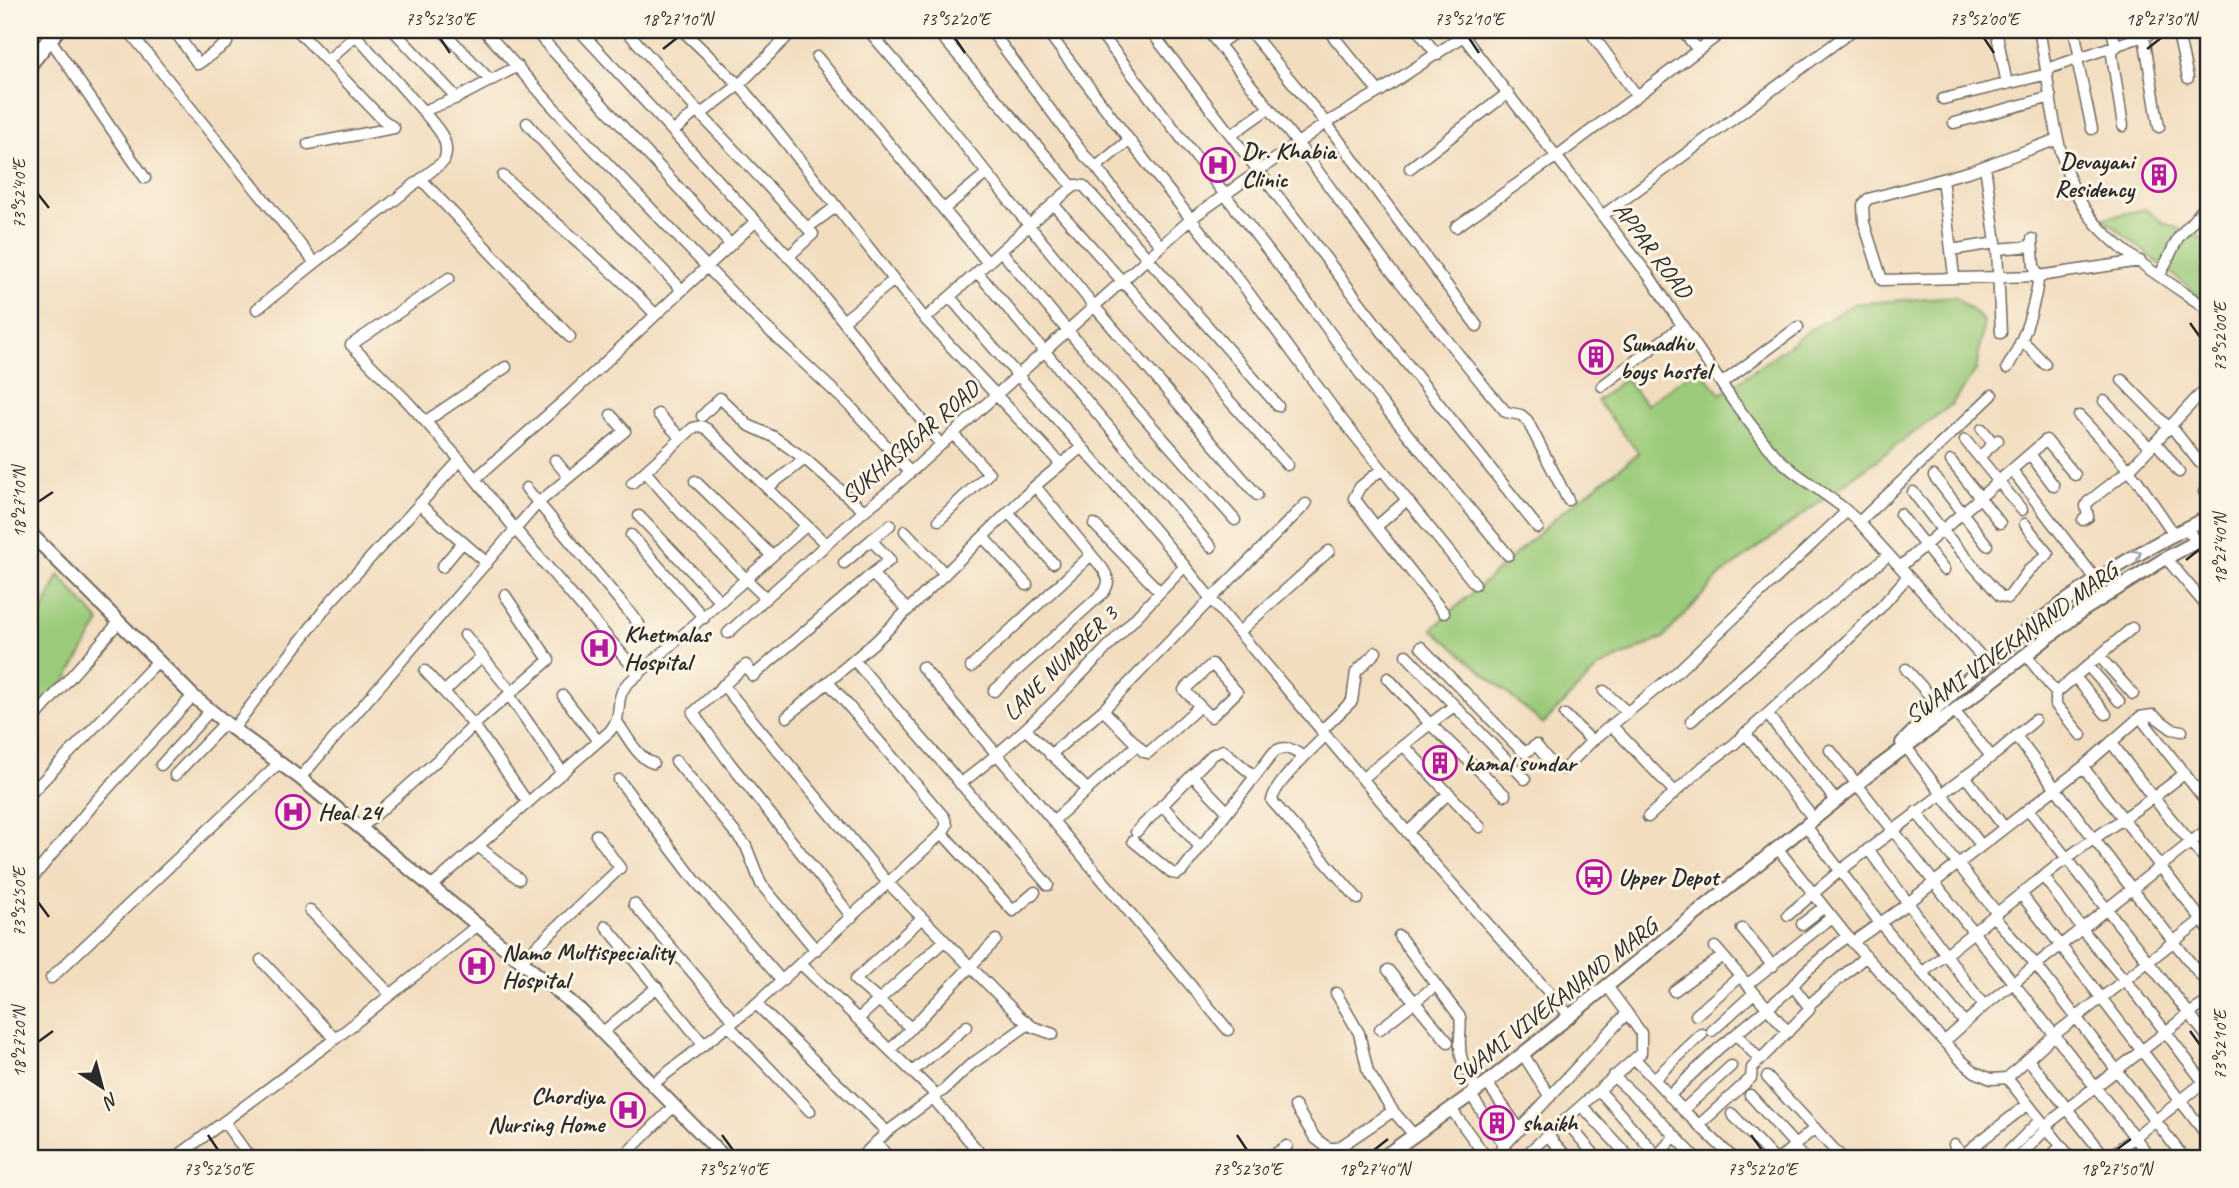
<svg xmlns="http://www.w3.org/2000/svg" width="2239" height="1188" font-family="Caveat,sans-serif">
	<rect width="100%" height="100%" fill="#fcf5e5"/>
	<filter id="ink" filterUnits="userSpaceOnUse"><feTurbulence type="fractalNoise" baseFrequency=".0143" numOctaves="2"/><feDisplacementMap in="SourceGraphic" scale="14" xChannelSelector="R" yChannelSelector="G"/><feConvolveMatrix kernelMatrix="1 2 1 2 8 2 1 2 1" color-interpolation-filters="sRGB"/></filter>
	<filter id="wash" filterUnits="userSpaceOnUse"><feTurbulence type="fractalNoise" baseFrequency=".00686" numOctaves="4" result="noise"/><feDisplacementMap in="SourceGraphic" scale="28" xChannelSelector="R" yChannelSelector="G"/><feGaussianBlur stdDeviation="1.57" result="paint"/><feColorMatrix in="noise" values="0 0 0 0 0 0 0 0 0 0 0 0 0 0 0 0 0 1.4 0 .05"/><feComposite in="paint" operator="in"/></filter>
	<g filter="url(#wash)">
		<rect width="100%" height="100%" fill="#f2ddbf"/>
		<path fill="#9bcb7a" stroke="#637b52" stroke-width="2" d="M2146 209 2164 223 2209 241V304L2103 218Z
			M1955 296 1984 321 1976 370 1951 405 1721 575 1663 638 1599 667 1543 724 1432 629 1560 514 1639 453 1597 401 1625 379 1647 405 1698 367 1721 394 1810 330 1854 304Z
			M59 575 100 622 65 682 30 716V638Z"/>
	</g>
	<g filter="url(#ink)">
		<g fill="none" stroke-linecap="round" stroke-linejoin="round">
			<g stroke="#71695f" stroke-width="13">
				<path id="minor" d="M128 30 315 263
					M174 30 198 64 227 43
					M297 30 382 119 394 128
					M351 30 423 111 457 98
					M393 30 457 98 518 66
					M442 30 491 81
					M484 30 556 110 756 318 850 406 910 472
					M534 30 730 244
					M579 30 813 283 941 445
					M626 30 704 118 813 234 788 257
					M682 30 739 85 761 111 925 319 1061 464
					M868 30 925 96 1094 306 1257 495
					M936 30 1073 187
					M995 30V36L1084 155 1096 167 1129 140
					M1046 30 1149 166 1240 281 1339 416 1475 584
					M1098 30 1313 309 1380 401 1508 555
					M1150 30 1404 360 1538 528
					M1207 30 1298 144 1389 268 1488 391 1506 412 1521 415 1527 420 1568 500
					M1249 30 1326 123 1477 326
					M1328 30 1379 92
					M1418 30 1437 55
					M1589 30 1637 96
					M1682 30 1698 50
					M1996 30 2007 84
					M2039 30C2053 94 2052 181 2102 230 2131 260 2175 286 2209 310
					M2074 30 2080 58
					M2112 30 2116 47
					M2143 30 2159 127
					M2177 30 2188 78
					M1463 36 1649 276 1733 401 1765 443 1778 458 1793 471 1841 506 1859 522 1988 664
					M50 39 145 178
					M1219 44 1238 30
					M2113 48 2112 55 2123 126
					M817 57 988 263
					M2077 59 2092 129
					M327 61 356 35
					M2047 69 2161 30
					M1943 99 2048 74
					M701 114 739 85 794 30
					M527 123 563 165 681 289
					M1954 123 2051 97
					M673 132 698 110
					M1231 135 1269 108
					M308 144 394 128
					M1985 166 1997 249
					M1096 167 1128 208 1161 246
					M1410 168 1508 93
					M503 176C554 223 607 263 655 314
					M421 179 570 337
					M1942 179 1951 250
					M1053 204 1287 465
					M944 209 987 173
					M1602 216 1853 30
					M1456 227 1557 156 1725 30
					M807 228 837 206
					M2032 239 2034 266 2039 276 1882 280 1864 223 1863 205 1868 199 1971 171 2058 139
					M1001 251 1067 330 1235 520
					M977 272 1211 547
					M2160 275 2178 238 2209 202
					M1954 276 1951 250 1996 243
					M449 278 351 345 406 400 460 460 515 529 639 674
					M950 297C1035 399 1129 494 1211 599L1306 504
					M257 309 444 161C452 140 436 127 423 111
					M925 319 1063 195 1076 185 1084 186 1278 406
					M843 321 894 280
					M2001 333 1997 249 2032 246
					M2022 340 2045 364
					M2007 368C2025 339 2034 310 2039 276L2140 261
					M2122 380 2169 428 2174 430 2199 462
					M1722 383 1798 327
					M1602 386 1683 325
					M2104 401 2150 448
					M658 414 681 438
					M702 416 720 398 748 425 774 437 805 459
					M2079 416 2115 454 2137 480 2174 534
					M426 421 506 367
					M1982 429 1994 444
					M1965 440 2022 510
					M2156 442 2179 472
					M2030 454 2054 486
					M1979 457 1998 440
					M555 460 568 476
					M1951 461 2000 523
					M2012 470 2097 581
					M649 476 692 525 746 579 772 556 695 481
					M1934 476 1987 545
					M475 479 567 398 756 221
					M632 483 693 428 701 426 707 429 767 488 805 459 864 511
					M526 488 639 624
					M767 488 826 544
					M1913 492 1942 530 2000 596 2008 598 2029 570 2048 554 2025 524
					M2204 492 2209 488
					M1407 500 1376 527 1444 613
					M419 504 487 563
					M1008 512 1053 563
					M1900 514 1944 570
					M639 516 721 602
					M939 520 989 473 953 434
					M2083 520 2088 517 2086 506 2088 502 2129 470 2209 385
					M1859 522 1992 395
					M1094 524 1160 592
					M1376 527 1354 498 1360 487 1382 469
					M2186 528 2209 556
					M905 531 945 574
					M631 535 704 618
					M983 537 1027 585
					M772 556 806 526
					M2166 558 2209 609
					M844 563 871 540
					M442 567 463 542
					M1900 567 2046 440 2075 475
					M872 574 890 560 871 540 890 525
					M1239 632 1329 551
					M728 633 766 598
					M465 635 512 693
					M1421 647 1514 743 1525 753 1536 745 1554 767 1564 769 1592 741 1677 672 1847 511
					M1406 655 1525 779
					M2026 655 2056 693 2132 628
					M2099 656 2133 694
					M854 660 1048 885
					M2088 666 2119 701
					M922 667 1018 779 1228 1030
					M971 667 1091 555
					M1906 669 1938 705
					M425 671 474 725 528 803
					M2075 677 2106 714
					M1388 678 1430 724 1454 706
					M723 685 888 883 1020 1017 1033 1027 1053 1034
					M994 691 1104 592C1110 582 1109 579 1103 569L1035 486
					M1604 691 1627 712
					M444 692 482 656
					M2056 693V705L2081 735
					M509 695 563 773
					M563 696 598 741
					M1103 710 1144 752 1148 753 1200 706 1184 690 1212 664 1237 692 1211 717 1200 706
					M1954 711 1991 756
					M1767 714 1836 801
					M1565 715 1592 741
					M787 717 875 642 1035 486 1082 447
					M2140 717 2209 805
					M1691 721 1783 640 1889 555
					M617 722C626 734 638 759 653 763
					M30 723 119 622
					M1611 725 1675 792
					M233 729 331 601 460 460
					M1026 730 1088 790
					M1321 731 1352 701 1356 672 1376 652
					M1745 733 1814 819
					M1325 736C1313 748 1273 785 1272 801L1358 899
					M2016 736 2132 889 2209 986
					M2111 742 2150 794 2209 864
					M1404 746 1480 827
					M1906 747 1981 845
					M1830 750 2151 1158
					M1050 755 1103 710 1211 599 1429 858 1570 1016
					M676 761 746 846 761 884 816 950
					M161 765 210 711
					M2083 767 2140 717 2153 715 2172 729 2182 731
					M175 775 225 723
					M1192 775 1227 811
					M1965 776 2004 827
					M300 778 538 503 625 431 611 415
					M1363 778 1430 724 1505 795
					M619 780 694 879 782 981
					M960 784C1043 721 1112 641 1185 566
					M31 793 158 661
					M1162 805 1200 847
					M2028 809 2209 1039
					M1916 812 1997 913
					M1648 817 1704 766 1733 745 1827 660 1881 607 1908 576
					M1053 821 1137 745
					M1806 826 1880 923 1965 1023
					M361 828 452 747 474 725 549 660 505 595
					M1136 832 1212 755 1223 750 1254 776
					M1408 832 1449 793
					M942 833 1013 911 1035 892
					M1133 841 1172 873 1177 874 1182 871 1274 752C1285 744 1293 750 1304 757
					M478 846 519 879
					M1778 849 1847 936 1961 1060 1975 1072 1991 1079 2007 1078 2054 1035 2209 914
					M1868 849 1984 1006
					M2043 876 2089 938 2139 997 2209 1089
					M30 881 96 801 193 696
					M431 887 610 731C625 712 613 703 626 685L746 579 766 598 864 511 893 488 1192 218 1326 123 1379 92 1472 30
					M2021 894 2209 1138
					M634 904 734 1021
					M310 910 390 994
					M1788 915 1841 870 1999 751 2035 720
					M1993 916 2036 965 2184 1158
					M852 917 729 762 693 713 746 665 753 676 872 574 908 610
					M1802 924 1824 907
					M606 926 704 1045
					M1742 929 1773 966
					M1399 936 1460 1017C1462 1027 1459 1036 1460 1046 1460 1063 1469 1076 1477 1090
					M1853 942 1900 909 2083 767 2209 929
					M1715 947 1788 1032
					M261 960 335 1039
					M521 961 620 868 596 835
					M801 964 937 1096
					M1388 970 1448 1042
					M1922 973C1973 933 2023 891 2075 852 2112 825 2149 803 2185 773
					M51 978 279 763
					M1748 984 1832 917
					M1793 986 1806 1003 1810 1004
					M1674 991 1723 956
					M1336 993 1359 1033 1368 1072 1393 1111
					M756 1004 887 1132 860 1158
					M1696 1015 1740 976
					M858 1019 944 941
					M729 1026 810 1111
					M911 1028 855 980 922 918
					M1380 1029 1436 985
					M1712 1031 1754 993
					M603 1032 657 987
					M1737 1035 1760 1060
					M1945 1041 1984 1006 2209 828
					M890 1050 996 940
					M1523 1054 1550 1097
					M1635 1059 1683 1110 1733 1158
					M2028 1059 2106 1158
					M912 1072 967 1026
					M1613 1076 1644 1104 1696 1158
					M1767 1077 1842 1158
					M2007 1078 2071 1158
					M1654 1079 1702 1034
					M1487 1083 1520 1130
					M653 1084 756 1004 927 847 942 833 947 825 944 817 828 682
					M1599 1090 1659 1158
					M1471 1095 1505 1146
					M1750 1095 1795 1145
					M1669 1096 1718 1049 1788 991 1805 972 1847 936
					M933 1098 984 1158
					M1295 1106 1315 1138 1328 1148H1338L1393 1111 1414 1135
					M1582 1106 1630 1158
					M1451 1109 1487 1158
					M1683 1110 1731 1066
					M1732 1114 1773 1158
					M1565 1120 1597 1158
					M225 1123 250 1158
					M1699 1125 1751 1078 1752 1068 1809 1010 1810 1004 1866 956
					M2045 1126 2190 1013 2209 1001
					M887 1132 945 1089 970 1065 1029 1024
					M1547 1135 1568 1158
					M876 1142 889 1158
					M1954 1145 1966 1158
					M1399 1146 1409 1158
					M1793 1147 1804 1158
					M1969 1150 2028 1104
					M175 1158 335 1039 478 925
					M622 1158 674 1106
					M1269 1158 1287 1146
					M1493 1158 1627 1013 1607 986
					M1522 1158 1641 1053V1033L1627 1013
					M1655 1158 1675 1136
					M1780 1158 1815 1128
					M2002 1158 2040 1120
					M2018 1158 2047 1128
					M2049 1158 2061 1146
					M2108 1158 2209 1078"/>
			</g>
			<g stroke="#71695f" stroke-width="16">
				<path id="major" d="M30 533 193 696 233 729 300 778 580 1010 725 1158
					M1902 743C1988 654 2096 569 2209 517
					M1382 1158 1483 1086 1877 768 1950 714 2082 611 2166 558 2209 535"/>
			</g>
			<g stroke="#71695f" stroke-width="18">
				<path id="highway" d="M30 64 57 30"/>
			</g>
			<use href="#minor" stroke="#fff" stroke-width="10"/>
			<use href="#major" stroke="#fff" stroke-width="12"/>
			<use href="#highway" stroke="#fff" stroke-width="14"/>
		</g>
		<defs><path id="oneway-chevron" d="M-2-3.5L2.5 0L-2 3.5" fill="none" stroke-width="1.6" stroke-linecap="round" stroke-linejoin="round" transform="scale(1.75)"/></defs>
		<use stroke="#a0a0a0" href="#oneway-chevron" transform="translate(2137 554) rotate(-30)"/>
	</g>
	<path fill="none" stroke="#2b2b2b" stroke-width="2.5" d="M440 38 450 53M955 38 965 53M1469 38 1479 53M1984 38 1994 53M663 49 677 38M2147 49 2161 38M38 194 49 208M2190 323 2200 337M38 502 53 492M2186 560 2200 549M38 902 49 917M2190 1031 2200 1045M38 1042 53 1031M208 1135 218 1150M722 1135 733 1150M1237 1135 1247 1150M1751 1135 1762 1150M1374 1150 1388 1139M2116 1150 2131 1139"/>
	<defs>
		<g id="hospital-ring" transform="scale(1.75)"><circle r="9.5" fill="#fcf5e5" stroke="#b5179e" stroke-width="1.5"/><path d="M-5-5h3v3.5h4V-5h3V5h-3V1.5h-4V5h-3Z" fill="#b5179e"/></g>
		<g id="building-ring" transform="scale(1.75)"><circle r="9.5" fill="#fcf5e5" stroke="#b5179e" stroke-width="1.5"/><path d="M-4-6H4V6H1V3H-1V6H-4ZM-2.5-4.3h1.7v1.8h-1.7ZM.8-4.3h1.7v1.8H.8ZM-2.5-1h1.7V.8h-1.7ZM.8-1h1.7V.8H.8Z" fill="#b5179e"/></g>
		<g id="bus-ring" transform="scale(1.75)"><circle r="9.5" fill="#fcf5e5" stroke="#b5179e" stroke-width="1.5"/><path d="M-5-6H5V4H4V6H2V4H-2V6H-4V4H-5ZM-3.5-4V0h7V-4ZM-3.5 1.2v1.5H-2V1.2ZM2 1.2v1.5H3.5V1.2Z" fill="#b5179e"/></g>
	</defs>
	<g fill-rule="evenodd">
		<use href="#hospital-ring" x="1218" y="165"/>
		<use href="#building-ring" x="2159" y="175"/>
		<use href="#building-ring" x="1596" y="357"/>
		<use href="#hospital-ring" x="599" y="648"/>
		<use href="#building-ring" x="1440" y="763"/>
		<use href="#hospital-ring" x="293" y="812"/>
		<use href="#bus-ring" x="1594" y="877"/>
		<use href="#hospital-ring" x="477" y="966"/>
		<use href="#hospital-ring" x="628" y="1110"/>
		<use href="#building-ring" x="1497" y="1123"/>
	</g>
	<g text-anchor="middle" stroke-width="6" stroke-linejoin="round" paint-order="stroke">
		<g font-size="24" font-weight="bold" fill="#2b2b2b" stroke="#fcf5e5" text-anchor="start">
			<text x="1242" y="159">Dr. Khabia<tspan x="1242" dy="28">Clinic</tspan></text>
			<text x="2134" y="169" text-anchor="end">Devayani<tspan x="2134" dy="28">Residency</tspan></text>
			<text x="1620" y="351">Sumadhu<tspan x="1620" dy="28">boys hostel</tspan></text>
			<text x="624" y="642">Khetmalas<tspan x="624" dy="28">Hospital</tspan></text>
			<text x="1464" y="771">kamal sundar</text>
			<text x="318" y="820">Heal 24</text>
			<text x="1618" y="885">Upper Depot</text>
			<text x="502" y="960">Namo Multispeciality<tspan x="502" dy="28">Hospital</tspan></text>
			<text x="604" y="1104" text-anchor="end">Chordiya<tspan x="604" dy="28">Nursing Home</tspan></text>
			<text x="1522" y="1131">shaikh</text>
		</g>
		<g font-size="24" fill="#2b2b2b" stroke="#fcf5e5">
			<text transform="translate(1653 250) rotate(53)" y="8">APPAR ROAD</text>
			<text transform="translate(910 442) rotate(-41)" y="8">SUKHASAGAR ROAD</text>
			<text transform="translate(2011 643) rotate(-36)" y="8">SWAMI VIVEKANAND MARG</text>
			<text transform="translate(1060 663) rotate(-45)" y="8">LANE NUMBER 3</text>
			<text transform="translate(1553 1002) rotate(-38)" y="8">SWAMI VIVEKANAND MARG</text>
		</g>
	</g>
	<rect width="2239" height="1188" fill="none" stroke="#fcf5e5" stroke-width="77"/>
	<g transform="translate(102 1087) rotate(144)" stroke="#fcf5e5" stroke-width="5" paint-order="stroke">
	<path d="M0-5L12 26L0 18L-12 26Z" fill="#2b2b2b"/>
	<text y="-10" font-size="19" font-weight="bold" text-anchor="middle" fill="#2b2b2b">N</text>
	</g>
	<rect x="38" y="38" width="2162" height="1112" fill="none" stroke="#2b2b2b" stroke-width="2.5"/>
	<g font-size="18" text-anchor="middle" fill="#2b2b2b">
		<text x="440" y="25">73°52'30"E</text>
		<text x="677" y="25">18°27'10"N</text>
		<text x="955" y="25">73°52'20"E</text>
		<text x="1469" y="25">73°52'10"E</text>
		<text x="1984" y="25">73°52'00"E</text>
		<text x="2161" y="25">18°27'30"N</text>
		<text transform="translate(19 194) rotate(-90)" y="6">73°52'40"E</text>
		<text transform="translate(2220 337) rotate(-90)" y="6">73°52'00"E</text>
		<text transform="translate(19 502) rotate(-90)" y="6">18°27'10"N</text>
		<text transform="translate(2220 549) rotate(-90)" y="6">18°27'40"N</text>
		<text transform="translate(19 902) rotate(-90)" y="6">73°52'50"E</text>
		<text transform="translate(19 1042) rotate(-90)" y="6">18°27'20"N</text>
		<text transform="translate(2220 1045) rotate(-90)" y="6">73°52'10"E</text>
		<text x="218" y="1175">73°52'50"E</text>
		<text x="733" y="1175">73°52'40"E</text>
		<text x="1247" y="1175">73°52'30"E</text>
		<text x="1374" y="1175">18°27'40"N</text>
		<text x="1762" y="1175">73°52'20"E</text>
		<text x="2116" y="1175">18°27'50"N</text>
	</g>
</svg>
